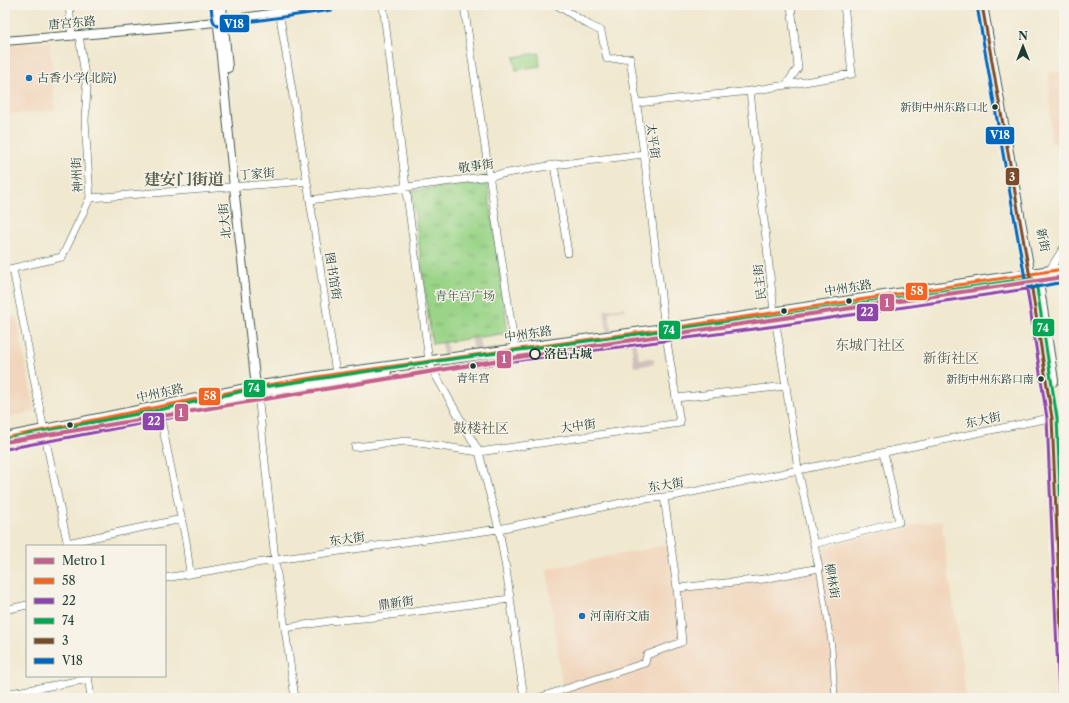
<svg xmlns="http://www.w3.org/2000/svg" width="1069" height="703" font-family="'Libre Caslon Text','Noto Serif SC',serif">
	<defs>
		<pattern id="grass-tufts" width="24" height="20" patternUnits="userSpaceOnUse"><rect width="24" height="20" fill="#9ad488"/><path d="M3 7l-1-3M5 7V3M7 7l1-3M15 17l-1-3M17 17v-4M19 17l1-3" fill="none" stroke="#7dad70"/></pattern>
	</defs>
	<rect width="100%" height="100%" fill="#f7f3e8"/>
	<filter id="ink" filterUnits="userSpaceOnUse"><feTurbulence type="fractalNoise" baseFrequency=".025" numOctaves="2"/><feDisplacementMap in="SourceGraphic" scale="8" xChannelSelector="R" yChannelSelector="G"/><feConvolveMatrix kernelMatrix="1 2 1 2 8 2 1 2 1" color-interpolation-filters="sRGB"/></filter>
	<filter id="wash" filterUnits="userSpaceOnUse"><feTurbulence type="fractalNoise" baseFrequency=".012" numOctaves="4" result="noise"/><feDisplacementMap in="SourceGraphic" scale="16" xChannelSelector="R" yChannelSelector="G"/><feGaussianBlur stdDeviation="0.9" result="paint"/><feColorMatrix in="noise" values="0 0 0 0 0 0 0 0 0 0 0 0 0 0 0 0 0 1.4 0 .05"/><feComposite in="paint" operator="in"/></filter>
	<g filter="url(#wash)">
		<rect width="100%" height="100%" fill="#f0e8cf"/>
		<path fill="#f1d5bc" d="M50 42 55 110 5 115V45Z
			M1049 72H1064V143H1051Z
			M17 317 34 411 5 418V318Z
			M941 520 961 656 966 698H564L547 569 671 544 677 588 819 568 817 548Z"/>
		<path fill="#cec1b9" d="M470 275 481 350 607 333 604 310 624 307V310L609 312 612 333 652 328 653 338 636 341 639 359 653 358 654 364 634 367 631 343 456 366 455 359 444 360 438 321 443 320 448 356 473 350 463 276Z"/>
		<path fill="url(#grass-tufts)" stroke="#5c885e" d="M487 181 508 333 432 344 412 191Z"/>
		<path fill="#9ad488" stroke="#5c885e" d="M539 53 540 66 516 70 514 57Z"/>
	</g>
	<g filter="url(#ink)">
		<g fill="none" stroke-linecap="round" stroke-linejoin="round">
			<g stroke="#3e574b" stroke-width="6">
				<path id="pedestrian" d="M819 568 832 648 835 698"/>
			</g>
			<g stroke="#3e574b" stroke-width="8">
				<path id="minor" d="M69 5 72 36
					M278 5 310 200 336 374
					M383 5 406 187 429 361 431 367 479 452 488 488 499 529 506 569 524 698
					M464 5 516 356
					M786 85 798 68 791 5
					M637 103 750 91 852 74 844 5
					M554 165 568 253
					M90 198 307 181
					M310 200 490 176 554 165 644 154
					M13 269 44 431 68 546
					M5 270 62 257 90 198 85 120 87 90 79 35
					M1049 271 1064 247
					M258 393 275 560 295 698
					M676 398 786 386
					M160 415 186 541 190 573
					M355 447 406 441 479 452 680 423 665 329 644 154 630 58 607 59 601 31 589 25 557 5
					M67 543 182 519
					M814 544 899 522 884 452
					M165 578 275 560 499 529 635 500 673 496 1064 415
					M677 588 764 579 819 568 798 469 786 386 774 312 750 91
					M5 610 27 605
					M285 628 329 621 375 617 510 599
					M88 676 91 698
					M5 694 89 679
					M538 698 645 663 647 655 682 642 677 588 664 497"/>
			</g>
			<g stroke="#3e574b" stroke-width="10">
				<path id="tertiary" d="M216 5 234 187 256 387
					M222 6 228 68
					M5 41C78 35 151 30 223 21 259 16 295 10 331 5"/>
			</g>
			<g stroke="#3e574b" stroke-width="12">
				<path id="primary" d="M982 5 1031 283 1052 418 1064 697
					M1037 276 1053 381
					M690 332 775 321 1064 277
					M5 438 261 386 336 374 665 329 1064 269
					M38 438 160 415 258 393 386 374"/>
			</g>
			<use href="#pedestrian" stroke="#fff" stroke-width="5"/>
			<use href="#minor" stroke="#fff" stroke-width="7"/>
			<use href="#tertiary" stroke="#fff" stroke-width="8"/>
			<use href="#primary" stroke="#fff" stroke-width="10"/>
			<g stroke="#f7f3e8" stroke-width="6">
				<path id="bus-1" d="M5 438 261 386 336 374 665 329 1064 269"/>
			</g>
			<g stroke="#f7f3e8" stroke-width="6">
				<path id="bus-2" d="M6 449 161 420 259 398 432 372 776 326 1027 289 1047 418 1059 697"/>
			</g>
			<g stroke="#f7f3e8" stroke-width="6">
				<path id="bus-3" d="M5 439 159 410 257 388 430 362 774 316 1032 278 1034 279 1036 282 1057 418 1064 581"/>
			</g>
			<g stroke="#f7f3e8" stroke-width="6">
				<path id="bus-4" d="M982 5 1031 283 1052 418 1064 697"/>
			</g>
			<g stroke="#f7f3e8" stroke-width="6">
				<path id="bus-5" d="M211 6C212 12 211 23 218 26L332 10
					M977 6 1026 284 1028 287 1031 288 1064 282"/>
			</g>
			<use href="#bus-1" stroke="#f26522" stroke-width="3"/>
			<use href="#bus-2" stroke="#8e44ad" stroke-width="3"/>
			<use href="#bus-3" stroke="#00a651" stroke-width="3"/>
			<use href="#bus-4" stroke="#7a4b2a" stroke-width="3"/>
			<use href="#bus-5" stroke="#0065bd" stroke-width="3"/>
			<g stroke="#f7f3e8" stroke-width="7">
				<path id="metro-1" d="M5 442 537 354 1064 277"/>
			</g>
			<use href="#metro-1" stroke="#c4608c" stroke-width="4"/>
		</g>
	</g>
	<g fill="#1f6fb2" stroke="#f7f3e8" stroke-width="1.5">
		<circle cx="29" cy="78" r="4"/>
		<circle cx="582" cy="616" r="4"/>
	</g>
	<g fill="#1f3d34" stroke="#f7f3e8" stroke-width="1.5">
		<circle cx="995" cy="107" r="3.5"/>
		<circle cx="849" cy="301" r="3.5"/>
		<circle cx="784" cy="311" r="3.5"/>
		<circle cx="473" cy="366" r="3.5"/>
		<circle cx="1041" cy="379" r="3.5"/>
		<circle cx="70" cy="425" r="3.5"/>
	</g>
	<circle fill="#f7f3e8" stroke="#1f3d34" stroke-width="2" cx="535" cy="354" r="5"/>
	<g text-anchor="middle" stroke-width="3" stroke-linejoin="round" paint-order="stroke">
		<g font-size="11" fill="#1f3d34" stroke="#f7f3e8" text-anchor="end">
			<text x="988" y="111">新街中州东路口北</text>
			<text x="473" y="382" text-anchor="middle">青年宫</text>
			<text x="1034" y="383">新街中州东路口南</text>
		</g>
		<g font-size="12" fill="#1f3d34" stroke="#f7f3e8">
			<text transform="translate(72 23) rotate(-5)" y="4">唐宫东路</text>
			<text transform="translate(653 141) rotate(82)" y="4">太平街</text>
			<text transform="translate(476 166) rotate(-8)" y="4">敬事街</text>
			<text transform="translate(257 174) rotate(-4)" y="4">丁家街</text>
			<text transform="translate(77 175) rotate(-93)" y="4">神州街</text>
			<text transform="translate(225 221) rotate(-96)" y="4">北大街</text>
			<text transform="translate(1043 240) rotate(79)" y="4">新街</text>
			<text transform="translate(333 276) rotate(81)" y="4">图书馆街</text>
			<text transform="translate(760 282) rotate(-96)" y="4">民主街</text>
			<text transform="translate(848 288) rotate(-9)" y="4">中州东路</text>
			<text transform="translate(528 334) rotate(-8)" y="4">中州东路</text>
			<text transform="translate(160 393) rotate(-12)" y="4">中州东路</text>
			<text transform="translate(983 420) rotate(-12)" y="4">东大街</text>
			<text transform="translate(578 426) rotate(-8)" y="4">大中街</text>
			<text transform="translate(666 485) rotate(-9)" y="4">东大街</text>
			<text transform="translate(347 539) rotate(-8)" y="4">东大街</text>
			<text transform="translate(832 581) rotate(80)" y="4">柳林街</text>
			<text transform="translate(396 603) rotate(-8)" y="4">鼎新街</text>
		</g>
		<g font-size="12" fill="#1f3d34" stroke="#f7f3e8" text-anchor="start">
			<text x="37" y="82">古香小学(北院)</text>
			<text x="590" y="620">河南府文庙</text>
		</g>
		<g font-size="12" fill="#385b45" stroke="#f7f3e8">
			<text x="465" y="300">青年宫广场</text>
		</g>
		<g font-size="12" font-weight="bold" fill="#1f3d34" stroke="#f7f3e8" text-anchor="start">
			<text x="544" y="358">洛邑古城</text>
		</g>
		<g font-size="14" fill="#5b614f" stroke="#f7f3e8">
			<text x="870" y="350">东城门社区</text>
			<text x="951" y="363">新街社区</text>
			<text x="481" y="433">鼓楼社区</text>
		</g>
		<g font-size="16" font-weight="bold" fill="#5b614f" stroke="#f7f3e8">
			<text x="184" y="185">建安门街道</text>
		</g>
	</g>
	<g stroke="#f7f3e8" stroke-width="1.5">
		<rect x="219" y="14" width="31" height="19" rx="4" fill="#0065bd"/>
		<rect x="985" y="126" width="30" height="19" rx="4" fill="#0065bd"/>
		<rect x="1005" y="167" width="15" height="19" rx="4" fill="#7a4b2a"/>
		<rect x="905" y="282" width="23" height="19" rx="4" fill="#f26522"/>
		<rect x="879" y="293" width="16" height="19" rx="4" fill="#c4608c"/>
		<rect x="856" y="303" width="23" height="19" rx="4" fill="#8e44ad"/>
		<rect x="1032" y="318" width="23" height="19" rx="4" fill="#00a651"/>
		<rect x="658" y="320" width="23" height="20" rx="4" fill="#00a651"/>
		<rect x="496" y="350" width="16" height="19" rx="4" fill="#c4608c"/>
		<rect x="243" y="379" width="23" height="19" rx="4" fill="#00a651"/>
		<rect x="198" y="387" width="23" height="19" rx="4" fill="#f26522"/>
		<rect x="174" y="403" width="15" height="19" rx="4" fill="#c4608c"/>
		<rect x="142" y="412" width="23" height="19" rx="4" fill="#8e44ad"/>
	</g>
	<g font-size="11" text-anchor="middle" font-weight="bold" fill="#fff">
		<text x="234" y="28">V18</text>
		<text x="1000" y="139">V18</text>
		<text x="1012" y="181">3</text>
		<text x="917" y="295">58</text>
		<text x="887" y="307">1</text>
		<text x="867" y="316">22</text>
		<text x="1043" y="332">74</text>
		<text x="669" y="334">74</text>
		<text x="504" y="363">1</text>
		<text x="254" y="392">74</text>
		<text x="210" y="400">58</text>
		<text x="181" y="417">1</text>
		<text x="154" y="425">22</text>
	</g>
	<rect width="1069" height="703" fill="none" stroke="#f7f3e8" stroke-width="20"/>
	<rect x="26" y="545" width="140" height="132" fill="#f7f3e8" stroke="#a1aaa0"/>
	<rect x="34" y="558" width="20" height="6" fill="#c4608c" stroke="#a1aaa0"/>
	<text x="62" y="565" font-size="12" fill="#1f3d34">Metro 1</text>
	<rect x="34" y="578" width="20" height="6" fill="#f26522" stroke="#a1aaa0"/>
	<text x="62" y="585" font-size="12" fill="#1f3d34">58</text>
	<rect x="34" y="598" width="20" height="6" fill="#8e44ad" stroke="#a1aaa0"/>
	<text x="62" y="605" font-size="12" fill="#1f3d34">22</text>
	<rect x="34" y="618" width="20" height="6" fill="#00a651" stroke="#a1aaa0"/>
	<text x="62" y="625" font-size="12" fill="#1f3d34">74</text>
	<rect x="34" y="638" width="20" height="6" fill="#7a4b2a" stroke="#a1aaa0"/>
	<text x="62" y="645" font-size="12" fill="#1f3d34">3</text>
	<rect x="34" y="658" width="20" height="6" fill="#0065bd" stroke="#a1aaa0"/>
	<text x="62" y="665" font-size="12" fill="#1f3d34">V18</text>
	<g transform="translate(1023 46)" stroke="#f7f3e8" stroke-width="3" paint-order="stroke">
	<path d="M0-3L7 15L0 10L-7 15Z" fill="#1f3d34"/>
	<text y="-6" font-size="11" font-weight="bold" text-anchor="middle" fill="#1f3d34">N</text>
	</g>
</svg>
